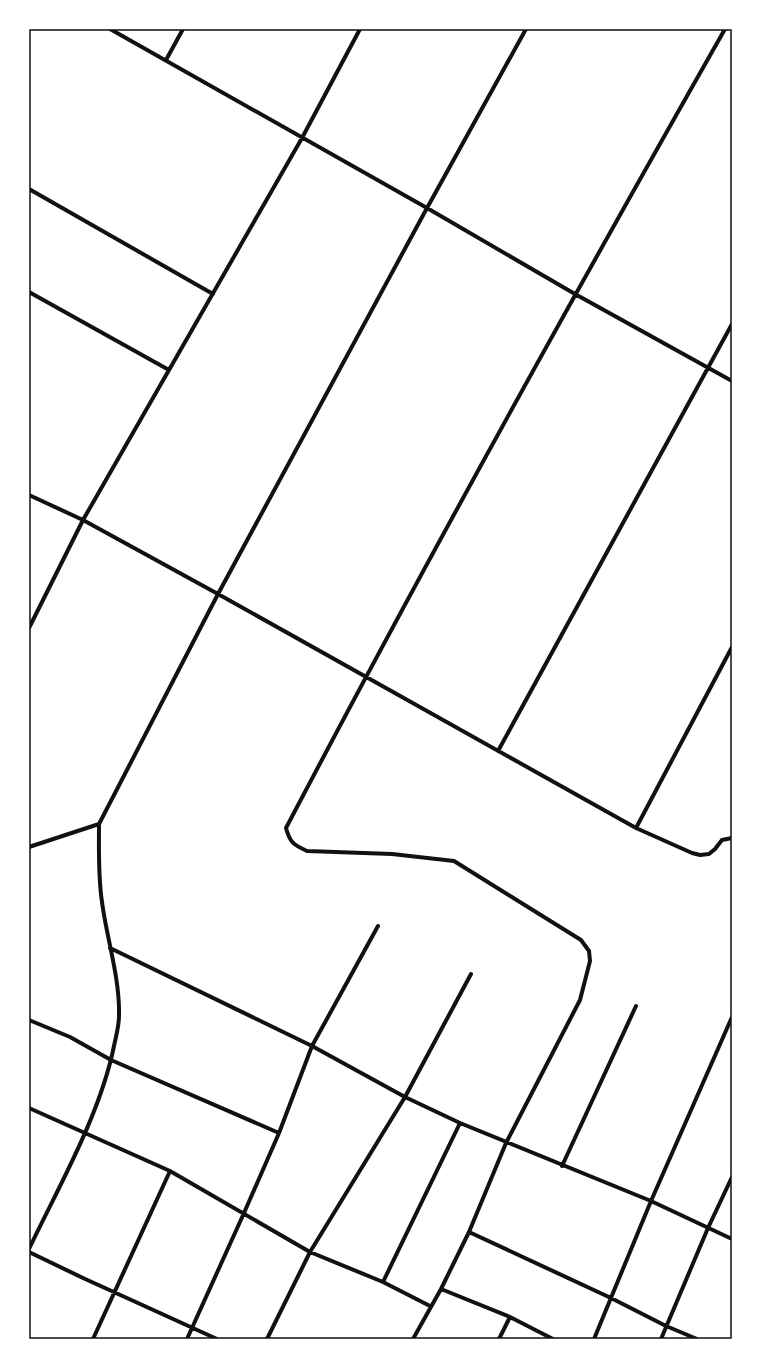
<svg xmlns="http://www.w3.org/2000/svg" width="761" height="1368" font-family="'Space Grotesk',sans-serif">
	<rect width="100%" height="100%" fill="#fff"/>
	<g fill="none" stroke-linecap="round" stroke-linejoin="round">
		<path stroke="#111" stroke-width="4" d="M110 29 427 208 575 294 732 381
			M166 60 183 29
			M29 189 213 294
			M29 292 169 370
			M29 495 83 520 218 594 636 828 692 853 700 855 709 854 715 849 722 840 732 838
			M29 628 83 520 302 138 360 29
			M498 751 732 324
			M636 828 732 647
			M29 847 99 824 218 594 427 208 526 29
			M110 948 312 1046 405 1097 471 974
			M29 1020 70 1037 111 1060 279 1133
			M29 1108 170 1171 310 1252 383 1282 430 1306
			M562 1166 636 1006
			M469 1232 611 1298 666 1326 697 1339
			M29 1249C59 1186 100 1115 114 1046 116 1036 119 1026 119 1016 120 978 107 940 102 902 98 876 99 850 99 824
			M29 1252 83 1278 217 1339
			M383 1282 460 1123
			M441 1289 510 1317 553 1339
			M93 1339 170 1171
			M187 1339 244 1213 279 1133 312 1046 378 926
			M267 1339 310 1252 405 1097 460 1123 651 1201 732 1239
			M413 1339 441 1289 469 1232 506 1143 580 1000 590 961 589 951 581 940 454 861 392 854 307 851C294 845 290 843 286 828 427 559 575 293 725 29
			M499 1339 510 1317
			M594 1339 651 1201 732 1017
			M661 1339 708 1228 732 1177"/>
	</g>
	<rect width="761" height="1368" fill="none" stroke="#ffffff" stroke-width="60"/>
	<rect x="30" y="30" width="701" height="1308" fill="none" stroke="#111" stroke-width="1.5"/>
</svg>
